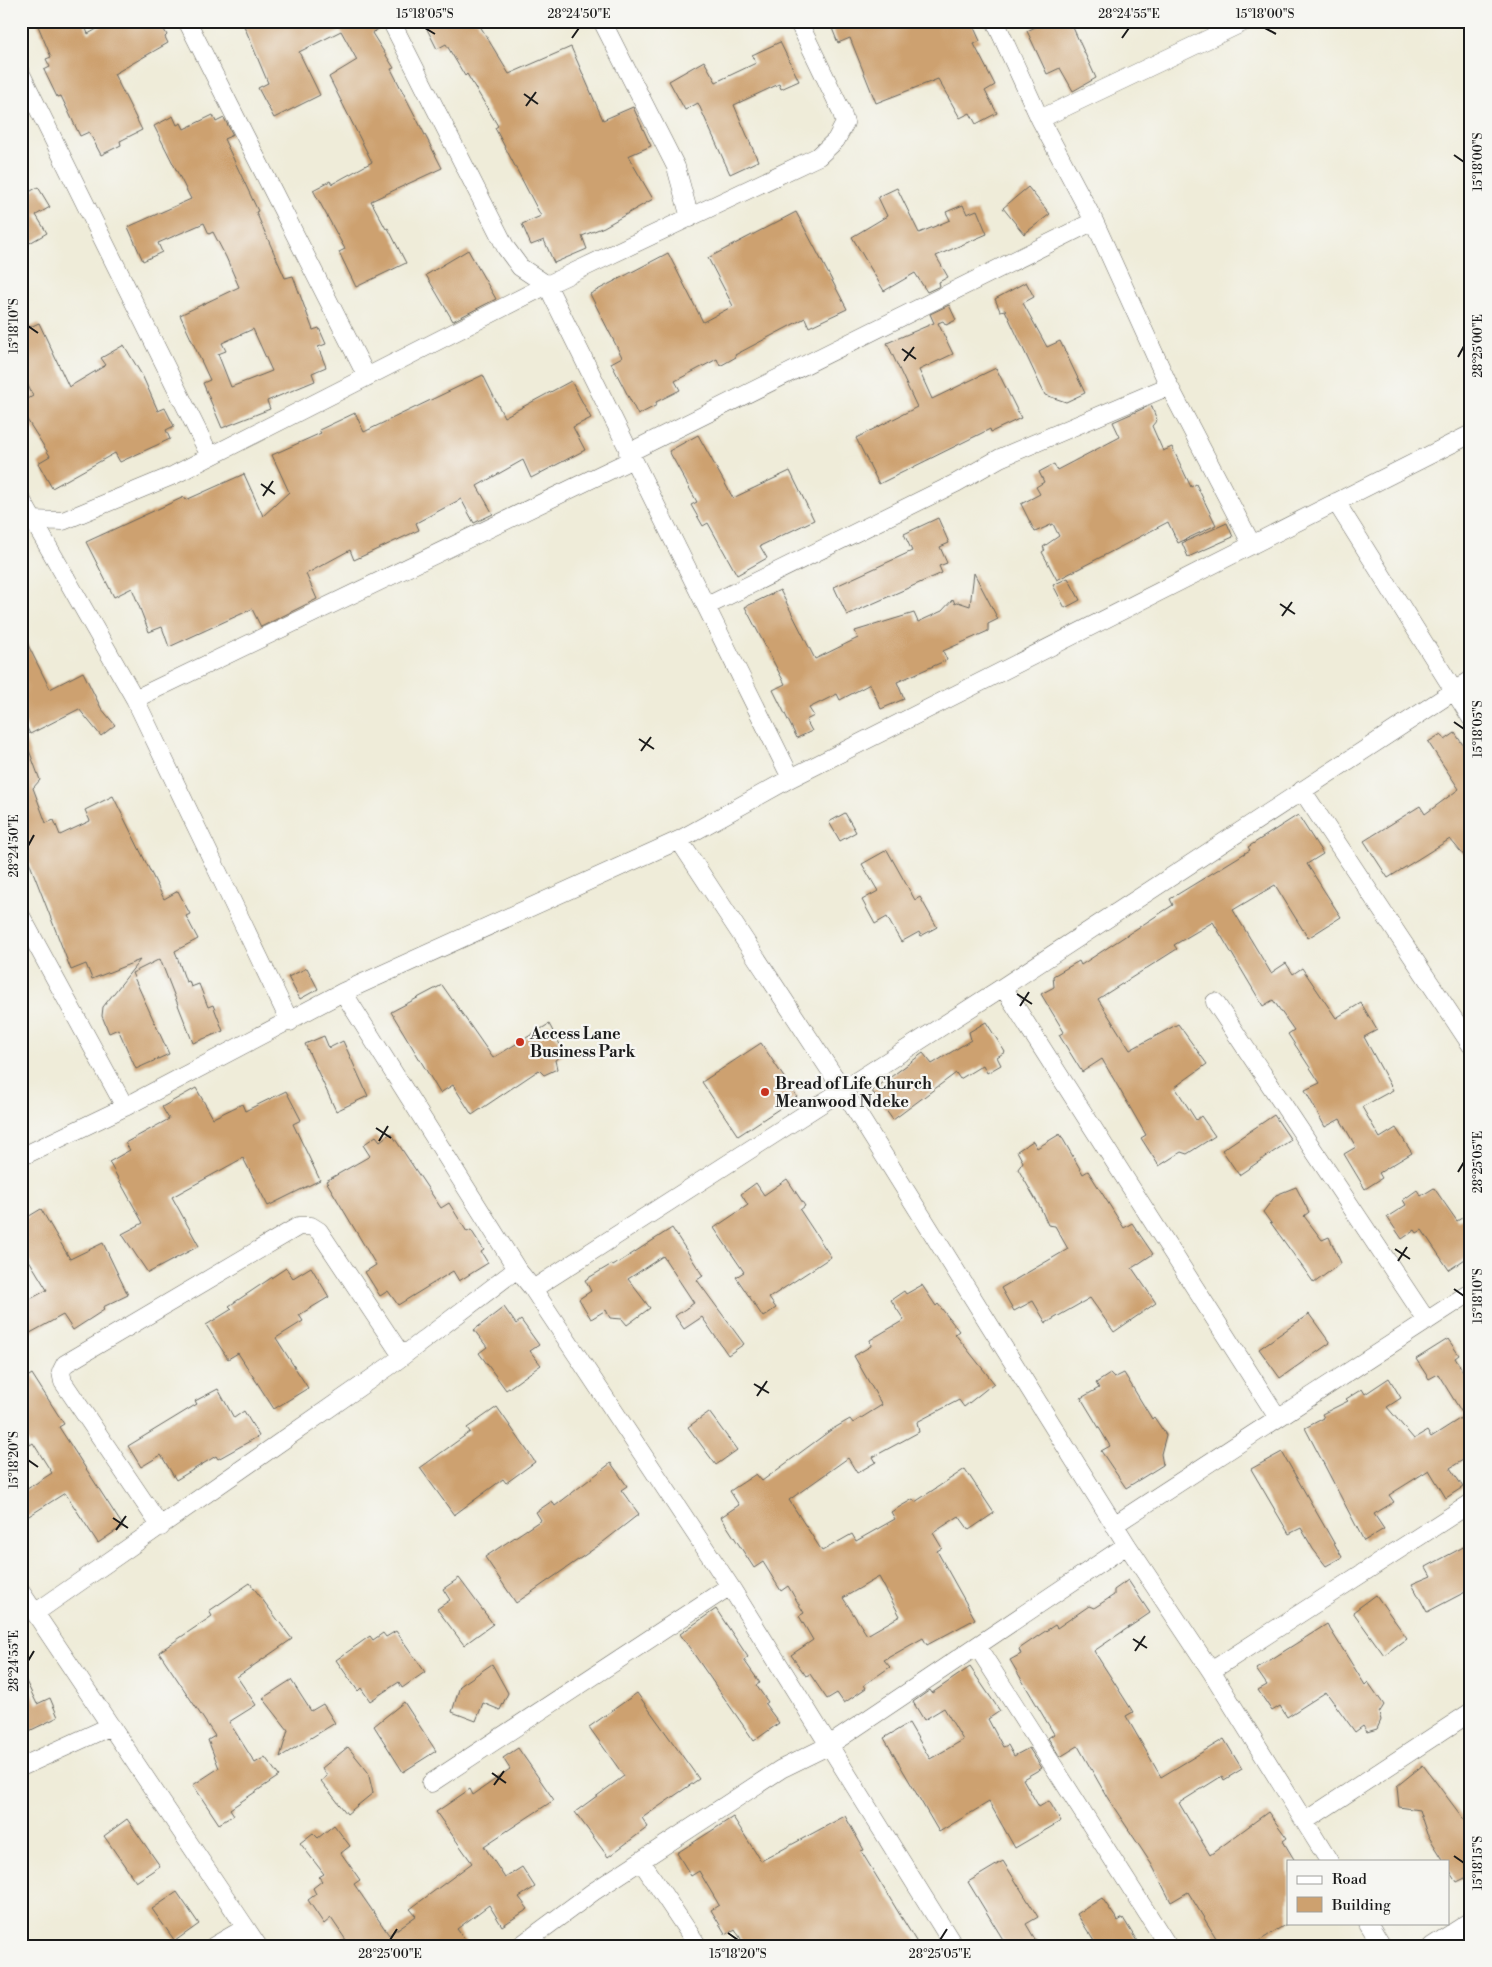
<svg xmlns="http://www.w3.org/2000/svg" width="1492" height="1967" font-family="'Libre Bodoni',serif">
	<rect width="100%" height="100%" fill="#f6f6f2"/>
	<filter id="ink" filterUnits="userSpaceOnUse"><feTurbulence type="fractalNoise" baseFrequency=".02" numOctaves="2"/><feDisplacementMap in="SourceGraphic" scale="10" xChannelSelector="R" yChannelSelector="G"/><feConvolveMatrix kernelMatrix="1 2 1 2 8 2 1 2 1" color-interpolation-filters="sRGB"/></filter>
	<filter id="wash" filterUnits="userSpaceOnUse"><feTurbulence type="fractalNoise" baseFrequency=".0096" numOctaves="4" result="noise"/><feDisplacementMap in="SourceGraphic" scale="20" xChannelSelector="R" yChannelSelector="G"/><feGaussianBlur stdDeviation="1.12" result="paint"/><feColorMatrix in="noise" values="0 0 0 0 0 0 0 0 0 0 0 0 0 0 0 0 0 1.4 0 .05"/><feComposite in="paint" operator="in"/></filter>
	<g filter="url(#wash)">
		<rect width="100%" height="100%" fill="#efecd9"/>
		<g id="blocks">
			<path fill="#cda16f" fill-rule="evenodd" d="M36 21H83L88 34 111 21H159L167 35 165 37 168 43 114 74 142 130 120 141 121 145 101 155 89 132 80 136 61 96 57 97 44 70 50 67 46 59 51 57Z
				M242 21H380L382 27 372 33 394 68 391 69 442 168 371 201 386 229 388 228 406 263 356 287 339 252 345 249 313 190 330 181 332 184 372 162 329 77 357 60 341 31 299 52 320 95 274 118 258 88 268 83Z
				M423 21H477L509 74 571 47 603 120 633 107 651 146 628 156 653 199 604 227 582 236 587 249 554 263 544 240 531 245 522 224 541 216 495 128 498 126 467 74 465 76 446 44 437 49Z
				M829 21H971L980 41 974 44 995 85 985 91 997 113 976 124 970 113 960 118 938 79 876 103 850 38 838 43Z
				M1048 21H1070L1096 78 1073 91 1060 68 1047 74 1027 31Z
				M780 42 799 81 781 89 779 84 734 105 758 161 730 174 698 103 685 110 669 81 704 61 716 82 756 63 752 55Z
				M213 115 216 122 224 118 233 135 224 139 258 211 256 212 285 278 293 276 313 330 319 328 326 344 318 347 326 367 312 373 315 381 267 401 270 409 222 428 203 383 210 380 180 315 239 287 226 257 213 232 209 234 204 223 158 243 162 252 143 261 128 227 191 199 154 126 173 116 177 125 181 123 184 129ZM253 329 272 371 231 387 218 354 226 351 222 343Z
				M38 187 50 207 36 215 47 233 21 248V189L24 195Z
				M1028 187 1050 214 1024 234 1003 208Z
				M897 188 919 233 950 220 946 212 963 205 967 214 977 210 987 234 936 256 948 277 939 282 940 286 927 292 915 273 884 291 852 237 887 216 878 197Z
				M796 212 847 309 809 327 805 318 735 355 736 357 720 366 717 359 675 381 680 390 656 402 657 405 638 415 611 363 622 357 590 294 668 253 703 322 733 306 708 258Z
				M468 250 496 299 453 321 426 275Z
				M1026 282 1034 297 1023 303 1047 347 1060 341 1085 393 1066 402 1045 395 1005 310 1000 311 995 299Z
				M949 305 956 320 946 325 943 321 938 323 953 354 919 370 932 399 996 368 1021 418 991 432 990 429 879 484 856 438 917 407 887 343 934 323 930 314Z
				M39 323 69 387 106 365 101 358 124 345 143 377 158 411 165 408 174 426 166 430 170 439 120 462 115 453 52 488 38 463 50 456 21 410V403L33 396 21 371V331Z
				M483 375 504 417 571 381 591 418 573 427 585 450 531 478 523 460 477 486 493 514 474 523 461 499 416 523 419 530 354 560 350 550 306 574 317 599 261 627 252 609 169 647 162 627 149 632 132 588 114 597 86 542 184 497 186 500 244 474 263 516 289 492 272 455 321 433 319 430 355 413 364 432Z
				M1151 405 1157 420 1152 426 1163 451 1172 447 1191 487 1196 484 1216 525 1178 543 1168 522 1057 580 1042 552 1045 550 1043 547 1059 536 1053 524 1035 532 1021 504 1040 494 1036 487 1044 482 1039 472 1054 464 1057 470 1120 437 1113 422Z
				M698 435 733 498 790 471 814 520 760 546 767 558 737 575 708 523 703 526 691 505 697 502 669 451Z
				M938 518 949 543 940 547 947 563 939 566 942 573 847 615 834 587 912 551 904 534Z
				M1227 523 1233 537 1188 557 1182 543Z
				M974 573 998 619 988 624V631L943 651 947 660 897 682 904 699 881 709 870 684 840 700 837 694 809 708 814 716 806 720 812 731 797 738 773 690 785 684 745 607 780 590 815 659 858 638 855 631 914 613 918 622 942 611 953 599 955 604 958 602 970 606Z
				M1068 578 1080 600 1065 608 1053 585Z
				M21 631 50 689 83 672 101 708 115 725 101 736 79 709 30 734 21 716Z
				M1455 733 1471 757V864L1450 839 1388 878 1364 841 1420 806 1425 814 1459 789 1428 742 1441 734 1445 740Z
				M23 734 40 780 33 788 46 823 54 820 60 835 90 821 85 810 113 796 164 899 178 891 190 914 186 916 198 939 175 951 186 982 189 981 191 987 199 984 208 1007 213 1005 223 1031 193 1043 160 959 132 973 169 1054 136 1069 118 1029 109 1033 102 1016 103 1007 140 960 92 979 86 964 71 970 21 841V735Z
				M845 813 856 832 840 841 829 822Z
				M1298 815 1323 854 1307 864 1341 917 1308 938 1275 885 1233 910 1271 973 1286 963 1293 974 1302 968 1336 1018 1361 1003 1377 1030 1364 1037 1393 1090 1362 1107 1380 1138 1396 1128 1412 1153 1379 1173 1382 1178 1365 1189 1344 1154 1356 1147 1340 1119 1325 1127 1305 1090 1320 1083 1288 1034 1294 1030 1273 1000 1263 1006 1213 922 1174 945 1177 949 1098 999 1130 1050 1178 1024 1207 1064 1175 1087 1196 1120 1201 1116 1215 1136 1187 1154 1181 1152 1159 1166 1141 1138 1146 1135 1102 1059 1082 1072 1059 1035 1064 1032 1041 994 1054 987 1053 976 1079 961 1081 965 1173 905 1170 899 1250 850 1248 847Z
				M887 850 915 900 920 897 937 927 921 936 919 932 901 942 887 917 875 924 862 900 878 891 862 864Z
				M307 968 318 989 300 999 288 977Z
				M442 985 493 1058 549 1024 565 1054 555 1060 557 1069 544 1075 539 1070 472 1115 453 1085 440 1093 391 1012Z
				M986 1022 1005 1052 997 1057 1001 1065 987 1073 983 1065 960 1079 956 1073 893 1120 872 1091 923 1053 932 1064 971 1040 969 1032Z
				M324 1036 329 1048 343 1041 368 1096 336 1111 305 1044Z
				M761 1043 797 1097 738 1136 702 1082Z
				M196 1088 213 1118 242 1104 245 1111 286 1091 301 1120 293 1124 320 1180 268 1206 243 1158 172 1197 199 1246 148 1273 122 1234 143 1223 109 1162 130 1150 125 1143 169 1119 162 1107Z
				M1274 1115 1291 1140 1239 1175 1222 1150Z
				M391 1133 441 1208 449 1203 467 1232 471 1230 484 1250 481 1252 488 1263 459 1281 453 1271 398 1305 388 1291 380 1296 365 1272 376 1265 326 1181 370 1156 363 1145 376 1136 380 1141Z
				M1060 1134 1083 1174 1088 1171 1124 1228 1132 1223 1153 1254 1132 1268 1156 1303 1114 1332 1090 1298 1046 1323 1033 1301 1014 1311 1001 1288 1068 1249 1055 1226 1048 1225 1040 1207 1018 1169 1023 1162 1017 1151 1033 1141 1037 1148Z
				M787 1179 805 1206 800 1210 831 1257 769 1298 776 1308 763 1317 736 1277 744 1272 714 1228 748 1205 741 1194 756 1183 764 1195Z
				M1296 1187 1309 1212 1304 1216 1322 1240 1329 1237 1341 1263 1314 1283 1263 1212 1276 1195Z
				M1434 1188 1457 1221 1465 1216 1471 1225V1255L1449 1270 1422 1230 1417 1233 1415 1230 1402 1239 1387 1217 1406 1205 1403 1200 1417 1190 1421 1196Z
				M41 1209 70 1259 103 1243 128 1295 103 1307 104 1310 73 1330 63 1315 21 1338V1304L47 1290 21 1247V1221Z
				M672 1228 703 1276 697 1280 744 1344 728 1355 702 1317 684 1329 675 1316 694 1303 663 1256 628 1279 650 1308 627 1325 622 1319 610 1318 606 1310 591 1319 579 1299 591 1291 585 1280 612 1264 613 1266Z
				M311 1267 329 1297 299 1315 303 1321 276 1338 308 1388 274 1409 238 1353 228 1359 206 1325 232 1309 229 1306 286 1268 293 1278Z
				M922 1285 936 1306 938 1304 959 1331 955 1334 994 1383 964 1407 959 1400 917 1422 919 1432 873 1457 876 1462 857 1473 848 1458 789 1500 822 1551 852 1534 856 1541 895 1519 891 1512 913 1499 915 1502 965 1469 994 1513 969 1530 959 1516 933 1533 942 1548 937 1551 975 1619 927 1645 923 1638 884 1660 890 1667 864 1685 866 1688 844 1703 837 1693 827 1699 810 1674 806 1676 791 1655 813 1640 799 1616 804 1613 788 1586 781 1591 763 1562 754 1568 721 1517 739 1505 730 1491 756 1474 762 1481 831 1430 850 1419 853 1423 882 1405 854 1356 871 1346 870 1340 904 1320 891 1300 904 1291 906 1294ZM879 1577 900 1616 867 1635 843 1598Z
				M504 1307 516 1324 521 1320 539 1345 530 1351 541 1365 506 1390 479 1353 487 1347 474 1330Z
				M1309 1314 1330 1343 1280 1378 1259 1349Z
				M1448 1339 1459 1355 1455 1358 1471 1384V1455L1450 1468 1463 1487 1446 1498 1429 1470 1389 1495 1394 1502 1374 1514 1384 1529 1364 1541 1305 1428 1324 1418 1322 1414 1348 1401 1346 1399 1362 1389 1365 1394 1389 1378 1401 1398 1387 1407 1414 1439 1427 1431 1431 1437 1464 1416 1438 1374 1429 1379 1416 1359Z
				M1124 1373 1152 1419 1154 1417 1166 1435 1161 1454 1163 1465 1126 1488 1101 1451 1110 1446 1081 1398 1099 1388 1096 1383 1110 1374 1114 1378Z
				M32 1374 64 1424 59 1427 123 1526 98 1543 65 1493 21 1521V1493L52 1473 33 1443 30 1445 21 1432V1381Z
				M218 1389 234 1418 244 1411 259 1436 218 1459 216 1456 176 1480 161 1455 141 1467 128 1446 197 1404 195 1401Z
				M497 1407 535 1462 506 1483 503 1479 454 1515 420 1468 470 1432 467 1428Z
				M709 1412 737 1450 716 1465 688 1427Z
				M1282 1452 1342 1557 1326 1566 1313 1549 1301 1528 1289 1534 1251 1469Z
				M611 1463 627 1486 621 1490 639 1514 598 1546 516 1603 485 1557 541 1520 536 1512 552 1501 555 1506Z
				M1471 1543V1589L1427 1612 1412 1584 1431 1576 1426 1567Z
				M459 1578 493 1624 464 1645 437 1609 450 1600 443 1589Z
				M1128 1580 1150 1613 1094 1651 1133 1712 1126 1716 1161 1777 1224 1739 1242 1769 1224 1780 1222 1776 1179 1803 1210 1855 1268 1812 1287 1838 1283 1841 1295 1861H1288V1923L1251 1946H1221L1188 1892 1171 1902 1152 1865 1107 1797 1078 1746 1060 1757 1048 1738 1054 1734 1010 1660 1021 1654 1019 1649 1041 1634 1055 1625 1057 1628 1089 1606 1094 1608 1114 1595V1590Z
				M250 1583 292 1639 237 1677 256 1705 229 1722 255 1763 265 1757 279 1776 230 1809 234 1815 219 1824 193 1785 219 1768 208 1740 215 1736 159 1652 212 1616 209 1611Z
				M1376 1595 1407 1638 1384 1655 1353 1612Z
				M716 1609 748 1657 744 1660 760 1683 756 1685 768 1702 765 1704 779 1723 754 1741 680 1634Z
				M1327 1624 1365 1685 1368 1682 1384 1705 1379 1713 1381 1720 1377 1729 1367 1732 1363 1726 1355 1732 1326 1692 1287 1717 1280 1706 1272 1711 1258 1690 1267 1685 1256 1669Z
				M396 1631 425 1672 402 1688 399 1682 370 1701 361 1688 358 1691 336 1660 370 1636 373 1640 383 1633 386 1637Z
				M492 1664 508 1693 500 1710 483 1703 476 1721 452 1712 460 1686Z
				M970 1667 1000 1711 988 1719 1003 1747 1008 1745 1014 1756 1029 1748 1042 1768 1023 1779 1039 1807 1049 1801 1061 1821 1015 1848 989 1802 939 1832 884 1738 909 1723 930 1759 963 1740 944 1708 924 1720 913 1702 930 1690 932 1693Z
				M21 1671 37 1704 50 1698 58 1717 21 1735Z
				M291 1680 311 1711 323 1704 335 1723 280 1757 288 1730 263 1698Z
				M637 1693 699 1779 642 1818 648 1827 608 1857 575 1812 624 1776 589 1727Z
				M404 1702 436 1751 403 1772 374 1726Z
				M348 1747 368 1772 373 1793 347 1814 321 1781 327 1776 322 1768Z
				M518 1748 554 1800 484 1846 505 1878 522 1867 535 1887 519 1897 528 1909 502 1926 489 1905 457 1929 470 1946H350L331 1918 324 1924 308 1900 316 1894 313 1888 322 1881 319 1877 324 1874 300 1843 313 1833 318 1838 334 1825 350 1846 341 1853 360 1880 354 1884 389 1935 416 1916 410 1909 472 1863 436 1812 470 1789 473 1795 510 1769 503 1758Z
				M1423 1765 1471 1829V1875L1457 1882 1448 1868V1861H1444L1427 1834 1419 1810 1399 1807 1397 1786Z
				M845 1816 864 1850 861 1851 919 1946H745L735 1929 726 1935 711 1910 719 1905 699 1871 691 1876 677 1853 733 1817 761 1861Z
				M127 1819 160 1866 136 1882 104 1836Z
				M1003 1861 1038 1917 1026 1924 1039 1946H1007L968 1882Z
				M177 1892 199 1924 175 1941 152 1909Z
				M1102 1898 1118 1921 1123 1918 1140 1946H1097L1077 1914Z"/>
		</g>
	</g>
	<g filter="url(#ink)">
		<use href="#blocks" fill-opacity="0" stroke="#66655e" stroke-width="1"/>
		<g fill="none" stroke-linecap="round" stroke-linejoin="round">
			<g stroke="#66655e" stroke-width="19">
				<path id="street" d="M187 21 367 377
					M391 21 506 248 520 267 547 285 791 778
					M602 21 676 167 690 218
					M995 21 1040 119 1094 221 1169 386 1252 545
					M21 74 210 456
					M1040 119 1246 21
					M628 453 1094 221
					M21 499 135 699 290 1022
					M1336 502 1471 718
					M21 525 31 520 63 521 174 475 547 285 819 156 836 140 845 123 841 110 798 21
					M707 606 956 483 1000 458 1169 386
					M135 699 631 460
					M1302 790 1471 1045
					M679 840 843 1090 1127 1545 1211 1671 1329 1861
					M21 916 125 1107
					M1003 987 1278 1418
					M343 992 517 1269 533 1289 730 1586 954 1946
					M1215 1002 1427 1321
					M21 1157 125 1107 343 992 679 840 791 778 1471 434
					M533 1289 1003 987 1471 680
					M1114 1525 1471 1292
					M161 1527 63 1382 61 1372 65 1364 299 1226H311L319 1231 402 1356
					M21 1592 258 1946
					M35 1613 391 1365 517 1269
					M977 1646 1168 1946
					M1211 1671 1471 1503
					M21 1767 111 1726
					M431 1783 730 1586
					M1305 1821 1471 1712
					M641 1861 698 1946
					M1368 1923 1382 1946
					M214 1946 245 1928
					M520 1946 593 1892 781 1769 828 1746 1127 1545
					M1432 1946 1471 1921"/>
			</g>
			<use href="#street" stroke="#fff" stroke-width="18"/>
		</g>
	</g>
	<path fill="none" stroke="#1c1c1c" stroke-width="2" d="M425 28 435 34M1265 28 1276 34M572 38 579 28M1122 38 1129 28M524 94 538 104M526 106 536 92M1454 155 1464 162M28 326 38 333M902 349 916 359M1458 357 1464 346M904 361 914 347M261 484 275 494M263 496 273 481M1280 604 1295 614M1282 616 1292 602M1454 722 1464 729M639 739 654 749M641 751 651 737M28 846 34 835M1017 994 1032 1004M1020 1006 1029 992M376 1128 391 1138M379 1141 388 1126M1458 1172 1464 1162M1395 1249 1410 1259M1398 1261 1407 1247M1454 1289 1464 1296M754 1384 769 1393M757 1396 767 1381M28 1460 38 1467M113 1518 128 1528M116 1530 126 1516M1133 1639 1147 1648M1135 1651 1145 1636M28 1661 34 1651M492 1773 506 1783M494 1785 504 1771M1454 1856 1464 1863M728 1933 738 1940M390 1940 397 1929M940 1940 947 1929"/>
	<g fill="#c8321e" stroke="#f6f6f2" stroke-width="2">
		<circle cx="520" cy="1042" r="5"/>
		<circle cx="765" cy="1092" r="5"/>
	</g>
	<g text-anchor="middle" stroke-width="4.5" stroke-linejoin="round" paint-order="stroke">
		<g font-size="16" font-weight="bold" fill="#1c1c1c" stroke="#f6f6f2" text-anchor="start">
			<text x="530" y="1039">Access Lane<tspan x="530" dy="18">Business Park</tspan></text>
			<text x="775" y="1089">Bread of Life Church<tspan x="775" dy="18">Meanwood Ndeke</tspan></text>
		</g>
	</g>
	<rect width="1492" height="1967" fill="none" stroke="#f6f6f2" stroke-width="55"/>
	<rect x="1287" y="1860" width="162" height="65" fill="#f6f6f2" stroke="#9f9f9c"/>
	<rect x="1297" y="1876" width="25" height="8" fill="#ffffff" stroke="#9f9f9c"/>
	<text x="1332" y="1884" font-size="15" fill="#1c1c1c">Road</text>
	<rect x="1297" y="1897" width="25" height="15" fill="#cda16f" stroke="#9f9f9c"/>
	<text x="1332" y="1910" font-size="15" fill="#1c1c1c">Building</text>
	<rect x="28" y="28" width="1436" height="1912" fill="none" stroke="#1c1c1c" stroke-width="2"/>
	<g font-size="12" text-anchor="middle" fill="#1c1c1c">
		<text x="425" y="18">15°18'05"S</text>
		<text x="579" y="18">28°24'50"E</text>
		<text x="1129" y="18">28°24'55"E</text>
		<text x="1265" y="18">15°18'00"S</text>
		<text transform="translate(1478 162) rotate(-90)" y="4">15°18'00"S</text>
		<text transform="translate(14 326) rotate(-90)" y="4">15°18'10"S</text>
		<text transform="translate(1478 346) rotate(-90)" y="4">28°25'00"E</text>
		<text transform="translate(1478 729) rotate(-90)" y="4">15°18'05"S</text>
		<text transform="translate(14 846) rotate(-90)" y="4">28°24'50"E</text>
		<text transform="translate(1478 1162) rotate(-90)" y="4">28°25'05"E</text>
		<text transform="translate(1478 1296) rotate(-90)" y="4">15°18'10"S</text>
		<text transform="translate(14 1460) rotate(-90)" y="4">15°18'20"S</text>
		<text transform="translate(14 1661) rotate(-90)" y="4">28°24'55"E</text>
		<text transform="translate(1478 1863) rotate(-90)" y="4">15°18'15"S</text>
		<text x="390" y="1958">28°25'00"E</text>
		<text x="738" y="1958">15°18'20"S</text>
		<text x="940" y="1958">28°25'05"E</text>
	</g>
</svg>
